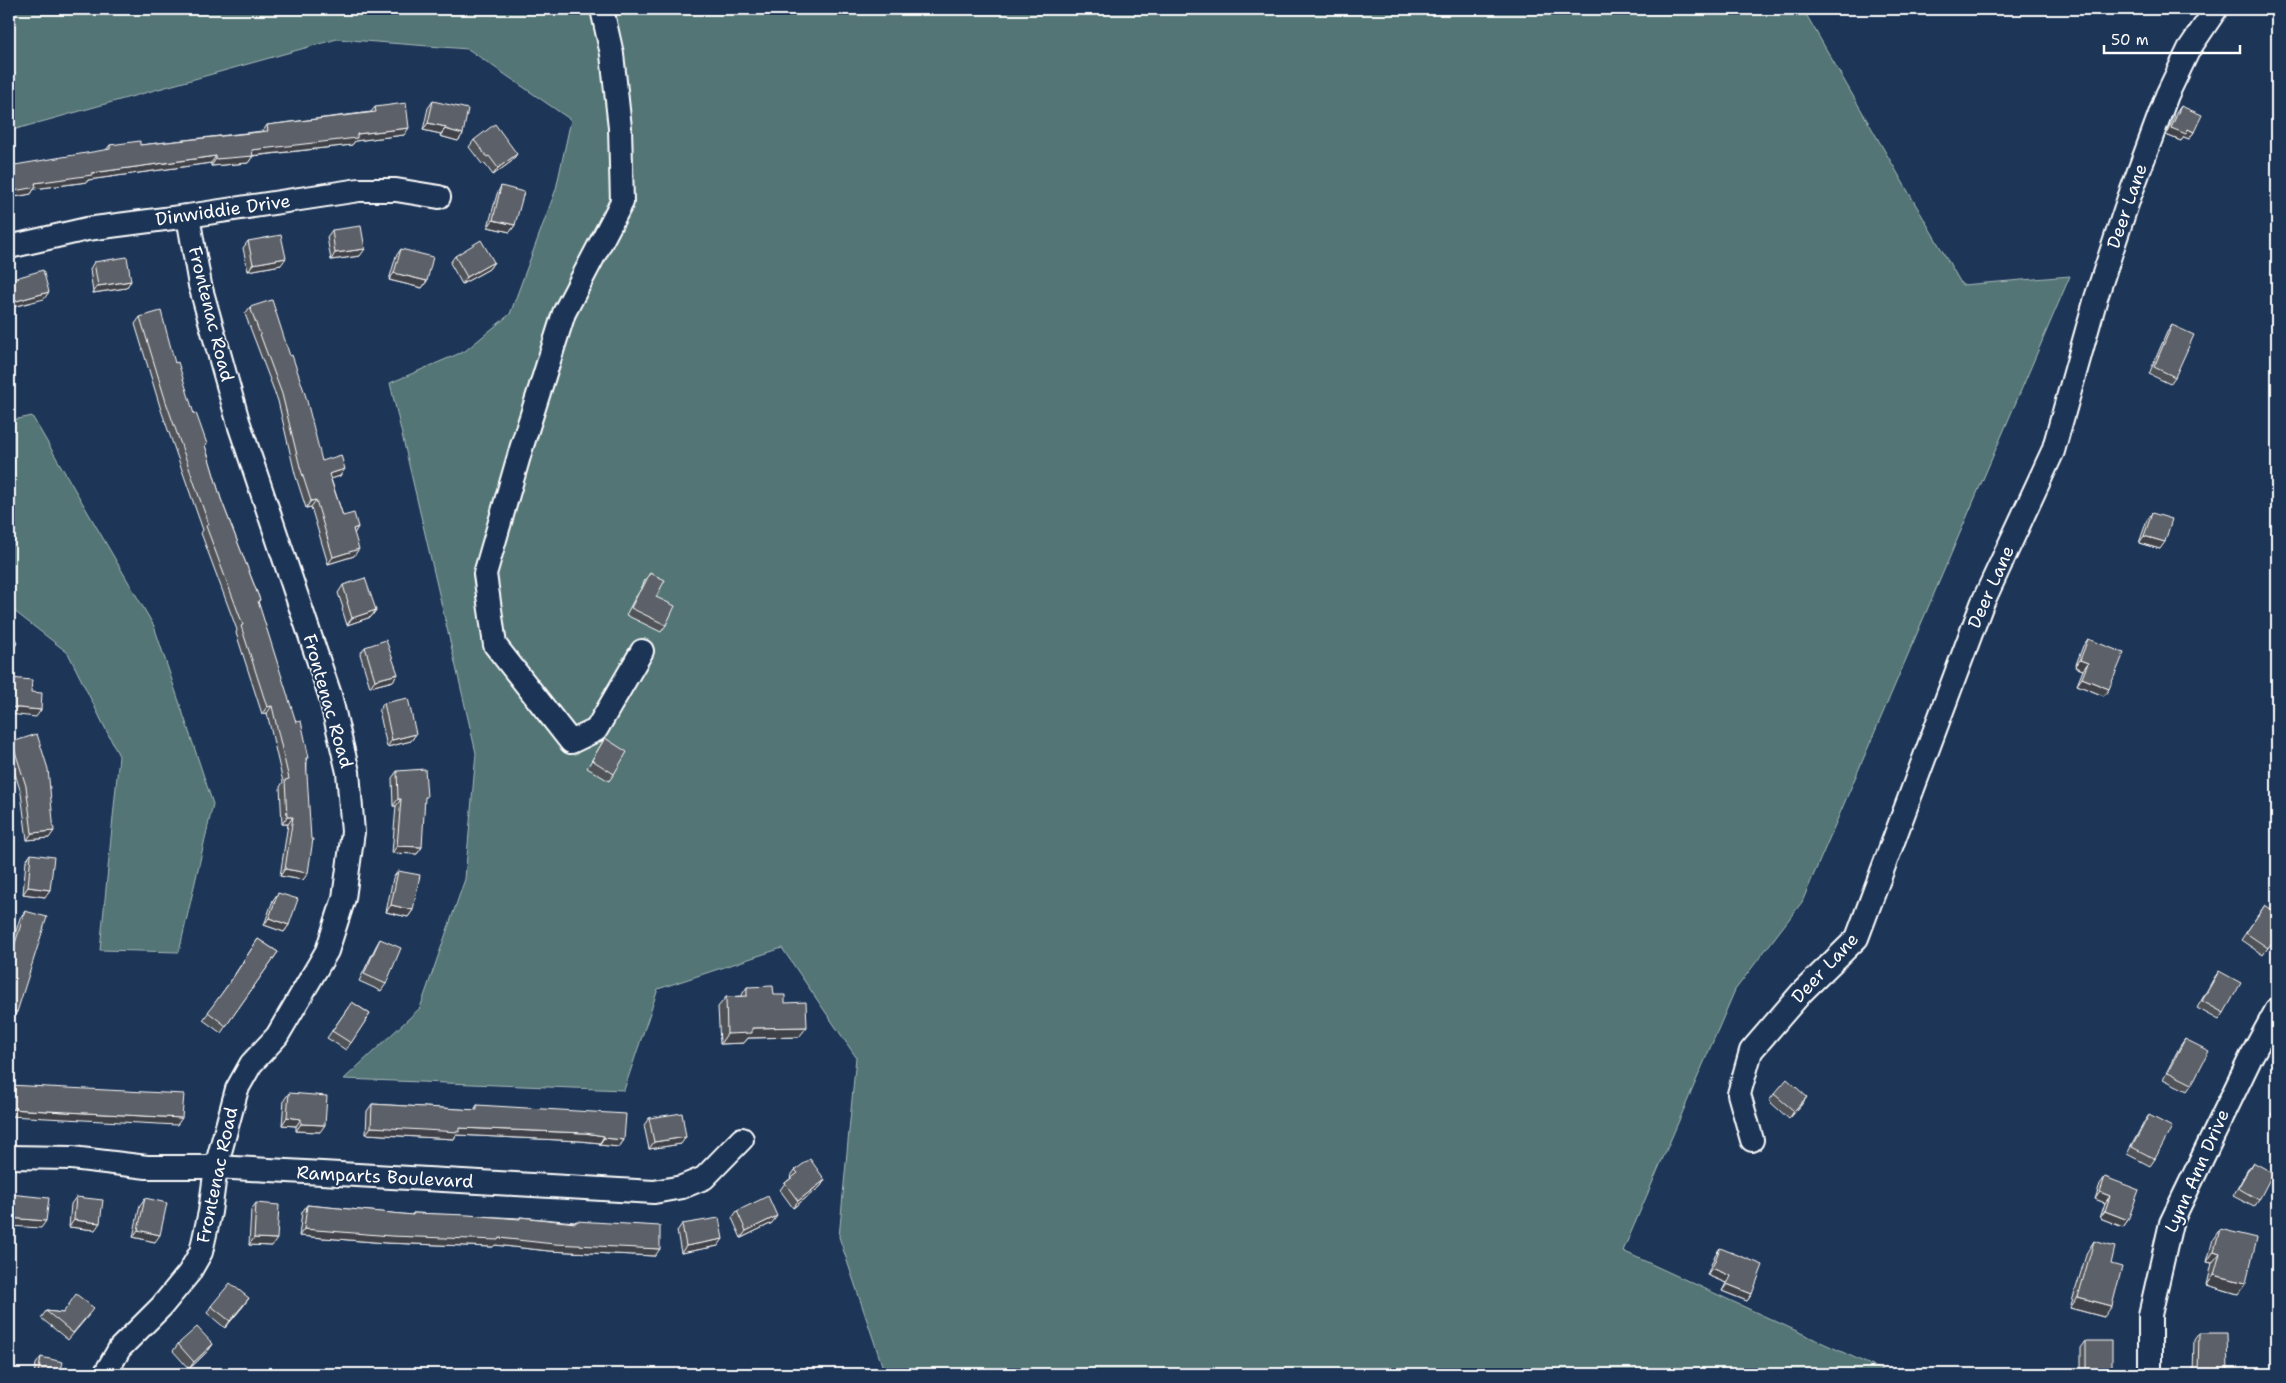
<svg xmlns="http://www.w3.org/2000/svg" width="2286" height="1383" font-family="'Shantell Sans',sans-serif">
	<rect width="100%" height="100%" fill="#1d3557"/>
	<filter id="ink" filterUnits="userSpaceOnUse"><feTurbulence type="fractalNoise" baseFrequency=".02" numOctaves="2"/><feDisplacementMap in="SourceGraphic" scale="10" xChannelSelector="R" yChannelSelector="G"/><feConvolveMatrix kernelMatrix="1 2 1 2 8 2 1 2 1" color-interpolation-filters="sRGB"/></filter>
	<g filter="url(#ink)">
		<path fill="#537576" stroke="#a9baba" d="M9 9H1803L1962 285 2070 276 1802 902 1735 990 1623 1251 1890 1374H885L839 1237 856 1057 782 948 658 989 624 1090 344 1079 420 1008 465 879 476 753 390 383 465 351 510 314 556 189 571 120 468 49 337 39 9 131Z
			M32 416 154 626 213 804 179 952 100 950 119 756 68 653 9 607V421Z"/>
		<g fill="none" stroke-linecap="round" stroke-linejoin="round">
			<g stroke="#fff" stroke-width="26">
				<path id="minor" d="M602 9 612 54 620 128 622 202 564 313 521 449 485 574 495 645 571 742 596 730 642 651
					M9 247 87 229 188 216 359 190H396L439 197
					M1752 1140 1739 1094 1751 1051 1802 992 1857 938 1982 604 2053 451 2096 298 2129 198 2167 95 2189 49 2216 9
					M9 1157 72 1158 147 1167H216L654 1192 682 1187 704 1178 742 1139
					M105 1374 120 1348 161 1307 189 1273 201 1252 210 1212 216 1167 237 1089 251 1064 277 1036 327 951 344 898 353 832 348 772 330 695 238 421 200 285 188 216
					M2150 1374V1315L2171 1223 2251 1057 2277 1009"/>
			</g>
			<use href="#minor" stroke="#1d3557" stroke-width="22"/>
		</g>
		<path fill="#4f5359" stroke="#fff" d="M433 101 463 134 458 141 440 136 441 134 423 130 428 108Z
			M2181 106 2194 132 2189 139 2184 137 2181 141 2166 135 2176 113Z
			M375 107 404 135 355 141 352 145 253 156 248 163 211 166V163L88 180 87 182 34 189 31 194 9 198 106 150 110 145H140L263 131 267 125 371 112Z
			M474 140 512 161 493 175 484 163 482 164 469 147Z
			M501 186 515 225 510 232 488 227 497 194Z
			M332 230 360 256 331 260 327 237Z
			M248 241 281 265 248 271 243 248Z
			M401 249 427 281 422 288 389 280 396 256Z
			M455 256 494 262 489 269 462 284 450 263Z
			M94 262 131 281 126 288 93 293 90 269Z
			M250 307 322 461 340 476 331 479 343 516 358 527 354 533V556L328 564 311 507 306 508 295 474 278 401 245 314Z
			M140 317 175 363 205 446 221 499 260 600 258 602 307 761 303 880 280 876 288 824H282L280 787 283 782 267 713 262 714 236 633 237 630 201 533 203 530 161 410 135 324Z
			M2172 325 2175 377 2170 384 2149 374 2167 332Z
			M2152 513 2160 549 2139 543 2147 520Z
			M650 573 656 597 666 625 661 632 626 615 635 598 640 591 645 580Z
			M343 585 376 610 371 617 347 625 342 609 343 608 338 593Z
			M2088 639 2104 696 2077 685 2083 670 2075 667 2083 646Z
			M365 647 398 674 393 681 370 687 360 654Z
			M384 703 416 734 411 741 387 747 379 710Z
			M605 738 614 774 609 781 587 768Z
			M12 742 49 838 27 840 21 793 9 754V747Z
			M397 771 422 847 417 854 392 853 396 806H393L392 778Z
			M31 854 45 897 23 894 26 861Z
			M398 871 413 910 408 917 386 912 393 878Z
			M278 893 289 925 284 932 264 925 273 900Z
			M2265 905 2277 935 2263 955 2241 940Z
			M25 911 12 1019 9 1018V954L20 918Z
			M258 939 278 952 221 1033 203 1020 227 986Z
			M380 939 386 984 381 991 359 981 376 946Z
			M2219 971 2224 1013 2219 1020 2197 1008 2214 978Z
			M747 987 774 995 785 1003 799 1037 748 1038 744 1043 720 1044 718 1007 726 997 741 996Z
			M352 1002 370 1014 346 1050 327 1038Z
			M2185 1039 2192 1084 2187 1091 2163 1079 2180 1046Z
			M289 1093 320 1132 296 1131V1126L282 1125 284 1100Z
			M1774 1094 1802 1104 1789 1119 1769 1101Z
			M372 1104 474 1110 477 1105 624 1140 619 1147 599 1145 600 1143 580 1141 456 1135 454 1139 366 1134 367 1111Z
			M2277 1104V1118L2271 1115Z
			M2149 1115 2155 1159 2150 1166 2127 1154 2144 1122Z
			M649 1118 681 1144 649 1149 644 1125Z
			M2253 1162 2259 1200 2254 1207 2233 1196 2248 1169Z
			M795 1170 825 1180 820 1187 793 1208 780 1190 785 1183 791 1178 790 1177Z
			M2105 1177 2128 1220 2123 1227 2100 1218 2105 1203 2095 1199 2100 1184Z
			M76 1197 95 1230 69 1227 71 1204Z
			M145 1198 155 1242 133 1237 140 1205Z
			M256 1203 272 1246 249 1245 251 1210Z
			M307 1205 412 1215 413 1213 519 1218 520 1217 575 1222 576 1221 655 1256 549 1251 495 1245 493 1247 386 1243 299 1236 302 1212Z
			M737 1211 772 1223 741 1238 732 1218Z
			M682 1224 718 1246 681 1253 677 1231Z
			M2220 1229 2238 1294 2207 1285 2212 1263 2207 1262 2213 1239Z
			M2094 1241 2111 1264 2104 1317 2070 1308 2087 1252Z
			M1720 1248 1752 1294 1747 1301 1722 1291 1726 1283 1707 1275 1715 1255Z
			M244 1305 225 1328 207 1313 211 1306Z
			M46 1311 63 1313 89 1315 68 1340 41 1318Z
			M2199 1333 2228 1374H2193L2194 1340Z
			M2086 1341 2112 1374H2081V1348Z
			M178 1344H213L208 1351 189 1369 173 1351Z
			M41 1357 60 1374H34L36 1364Z"/>
		<path fill="#404348" stroke="#fff" d="M428 123 446 127 441 134 423 130Z
			M409 128 404 135 355 141 352 145 250 156H253L248 163 211 166 216 159 252 150 357 134Z
			M2171 128 2188 129 2194 132 2189 139 2184 137 2181 141 2166 135Z
			M445 129 463 134 458 141 440 136Z
			M517 154 512 161 493 175 498 168Z
			M216 156 211 163 88 180 87 182 34 189 31 194 9 198V192L35 183 92 173Z
			M493 220 515 225 510 232 488 227Z
			M365 249 360 256 331 260 335 253Z
			M286 258 281 265 248 271 253 264Z
			M494 262 489 269 462 284 467 277Z
			M394 273 427 281 422 288 389 280Z
			M131 281 126 288 93 293 98 286Z
			M49 292 44 299 9 308V303Z
			M345 469 340 476 325 481 329 474Z
			M316 500 311 507 306 508 311 501Z
			M358 527 354 534 353 529Z
			M2144 536 2165 542 2160 549 2139 543Z
			M359 549 354 556 328 564 333 557Z
			M376 610 371 617 347 625 352 618Z
			M18 642 13 649 9 653V651Z
			M2080 660 2088 663 2083 670 2075 667Z
			M398 674 393 681 370 687 375 680Z
			M2082 678 2109 689 2104 696 2077 685Z
			M272 706 267 713 262 714 267 707Z
			M9 707 41 710 36 717 9 714Z
			M416 734 411 741 387 747 392 740Z
			M398 799H401L396 806H393Z
			M287 817H293L288 824H282Z
			M54 831 49 838 27 840 32 833Z
			M397 846 422 847 417 854 392 853Z
			M285 869 308 873 303 880 280 876Z
			M28 887 50 890 45 897 23 894Z
			M391 905 413 910 408 917 386 912Z
			M269 918 289 925 284 932 264 925Z
			M9 1010 17 1012 12 1019 9 1018Z
			M807 1027 799 1037 748 1038 744 1043 720 1044 727 1034 752 1028Z
			M1807 1097 1802 1104 1789 1119 1794 1111Z
			M9 1109 182 1118 177 1125 9 1116Z
			M287 1117 301 1119 296 1126 282 1125Z
			M301 1124 325 1125 320 1132 296 1131Z
			M371 1127 459 1128 585 1133 604 1136 600 1143 580 1141 456 1135 454 1139 366 1134Z
			M686 1137 681 1144 649 1149 654 1142Z
			M604 1138 624 1140 619 1147 599 1145Z
			M825 1180 820 1187 793 1208 798 1201Z
			M2100 1192 2110 1196 2105 1203 2095 1199Z
			M2105 1211 2128 1220 2123 1227 2100 1218Z
			M777 1216 772 1223 741 1238 746 1231Z
			M9 1218 46 1221 41 1228 9 1226Z
			M74 1220 100 1223 95 1230 69 1227Z
			M304 1229 499 1238 660 1249 655 1256 549 1251 495 1245 493 1247 386 1243 299 1236Z
			M138 1230 160 1235 155 1242 133 1237Z
			M254 1238 277 1239 272 1246 249 1245Z
			M723 1239 718 1246 681 1253 686 1246Z
			M2214 1251 2220 1253 2212 1263 2207 1262Z
			M1712 1268 1731 1276 1726 1283 1707 1275Z
			M2214 1275 2246 1283 2238 1294 2207 1285Z
			M1727 1284 1752 1294 1747 1301 1722 1291Z
			M2078 1297 2112 1306 2104 1317 2070 1308Z
			M249 1298 244 1305 225 1328 230 1321Z
			M213 1344 208 1351 189 1369 194 1362Z"/>
		<path fill="#5c6067" stroke="#fff" d="M433 101 468 109 463 134 445 129 446 127 428 123Z
			M406 103 409 128 357 134V138L252 150 253 156 216 159V156L92 173V175L35 183 36 187 9 192V166L110 149V145L140 141V145L268 131 267 125 376 112 375 107Z
			M2181 106 2202 115 2194 132 2188 129 2186 134 2171 128Z
			M495 124 517 154 498 168 489 156 487 157 474 140Z
			M501 186 524 192 515 225 493 220Z
			M361 226 365 249 335 253 332 230Z
			M281 235 286 258 253 264 248 241Z
			M481 240 494 262 467 277 455 256Z
			M401 249 433 257 427 281 394 273Z
			M127 257 131 281 98 286 94 262Z
			M43 270 49 292 9 303V280Z
			M272 300 290 356 292 355 306 397 322 461 341 455 345 469 329 474 343 516 354 513 358 527 353 529 359 549 333 557 316 500 311 501 300 467 282 394 250 307Z
			M161 311 175 363 178 362 194 414 196 413 207 444 205 445 221 499 260 600 258 601 296 722 301 721 309 758H306L311 839H313L308 873 285 869 293 817H287L285 780 289 779 272 706 267 707 241 626 243 625 206 526 209 525 166 402 140 317Z
			M2172 325 2194 335 2175 377 2154 367Z
			M2152 513 2172 519 2165 542 2144 536Z
			M650 573 665 580 656 597 675 606 666 625 631 608 640 590 641 591Z
			M365 578 376 610 352 618 347 602H348L343 585Z
			M9 631 18 642 9 651Z
			M2088 639 2124 653 2109 689 2082 678 2088 663 2080 660Z
			M386 640 398 674 375 680 365 647Z
			M10 678 32 680 31 692 42 693 41 710 9 707Z
			M408 698 416 734 392 740 384 703Z
			M37 734 48 769 54 831 32 833 26 786 12 742Z
			M605 738 627 752 614 774 592 760Z
			M425 769 427 797H425L422 847 397 846 401 799H398L397 771Z
			M31 854 54 857 50 890 28 887Z
			M398 871 420 875 413 910 391 905Z
			M278 893 298 899 289 925 269 918Z
			M2265 905 2277 913V935L2268 948 2246 933Z
			M25 911 47 917 17 1012 9 1010V963Z
			M258 939 278 952 226 1026 208 1012 230 982Z
			M380 939 401 948 386 984 364 974Z
			M2219 971 2241 983 2224 1013 2202 1001Z
			M773 986 774 995H785V1003L806 1002 807 1027 752 1028V1033L727 1034 726 997 747 996V987Z
			M352 1002 370 1014 351 1043 332 1031Z
			M2185 1039 2209 1051 2192 1084 2168 1072Z
			M1787 1079 1807 1097 1794 1111 1774 1094Z
			M9 1085 184 1094 182 1118 9 1109Z
			M289 1093 327 1096 325 1125 301 1124V1119L287 1117Z
			M372 1104 477 1110V1105L626 1114 624 1140 604 1138V1136L585 1133 459 1128V1132L371 1127Z
			M682 1113 686 1137 654 1142 649 1118Z
			M2149 1115 2172 1127 2155 1159 2132 1147Z
			M810 1159 825 1180 798 1201 785 1183 798 1173 795 1170Z
			M2253 1162 2273 1173 2259 1200 2238 1188Z
			M2105 1177 2139 1190 2128 1220 2105 1211 2110 1196 2100 1192Z
			M9 1194 49 1198 46 1221 9 1218Z
			M768 1196 777 1216 746 1231 737 1211Z
			M76 1197 103 1200 100 1223 74 1220Z
			M145 1198 167 1203 160 1235 138 1230Z
			M256 1203 279 1205 277 1239 254 1238Z
			M307 1205 413 1215V1213L468 1215 520 1219V1217L576 1223V1221L660 1226V1249L554 1244 499 1238 498 1240 391 1236 304 1229Z
			M719 1218 723 1239 686 1246 682 1224Z
			M2220 1229 2257 1238 2246 1283 2214 1275 2220 1253 2214 1251Z
			M2094 1241 2115 1247 2111 1264 2122 1267 2112 1306 2078 1297Z
			M1720 1248 1763 1265 1752 1294 1727 1284 1731 1276 1712 1268Z
			M230 1283 249 1298 230 1321 211 1306Z
			M76 1294 94 1308 73 1333 46 1311 63 1313Z
			M197 1327 213 1344 194 1362 178 1344Z
			M2199 1333H2227L2228 1374H2198Z
			M2086 1341H2112V1374H2086Z
			M41 1357 63 1362 60 1374H38Z"/>
	</g>
	<g text-anchor="middle" stroke-width="4" stroke-linejoin="round" paint-order="stroke">
		<g font-size="18" fill="#fff" stroke="#1d3557">
			<text transform="translate(2127 206) rotate(-71)" y="6">Deer Lane</text>
			<text transform="translate(223 210) rotate(-8)" y="6">Dinwiddie Drive</text>
			<text transform="translate(211 314) rotate(76)" y="6">Frontenac Road</text>
			<text transform="translate(1991 587) rotate(-66)" y="6">Deer Lane</text>
			<text transform="translate(328 701) rotate(74)" y="6">Frontenac Road</text>
			<text transform="translate(1825 968) rotate(-47)" y="6">Deer Lane</text>
			<text transform="translate(2197 1171) rotate(-66)" y="6">Lynn Ann Drive</text>
			<text transform="translate(217 1175) rotate(-78)" y="6">Frontenac Road</text>
			<text transform="translate(385 1177) rotate(3)" y="6">Ramparts Boulevard</text>
		</g>
	</g>
	<rect width="2286" height="1383" fill="none" stroke="#1d3557" stroke-width="30"/>
	<rect x="15" y="15" width="2256" height="1353" fill="none" stroke="#fff" stroke-width="2" filter="url(#ink)"/>
	<path d="M2104 45v8h136v-8" fill="none" stroke="#ffffff" stroke-width="2.5"/>
	<text x="2111" y="45" font-size="15" fill="#ffffff" stroke="#1d3557" stroke-width="4" paint-order="stroke">50 m</text>
</svg>
